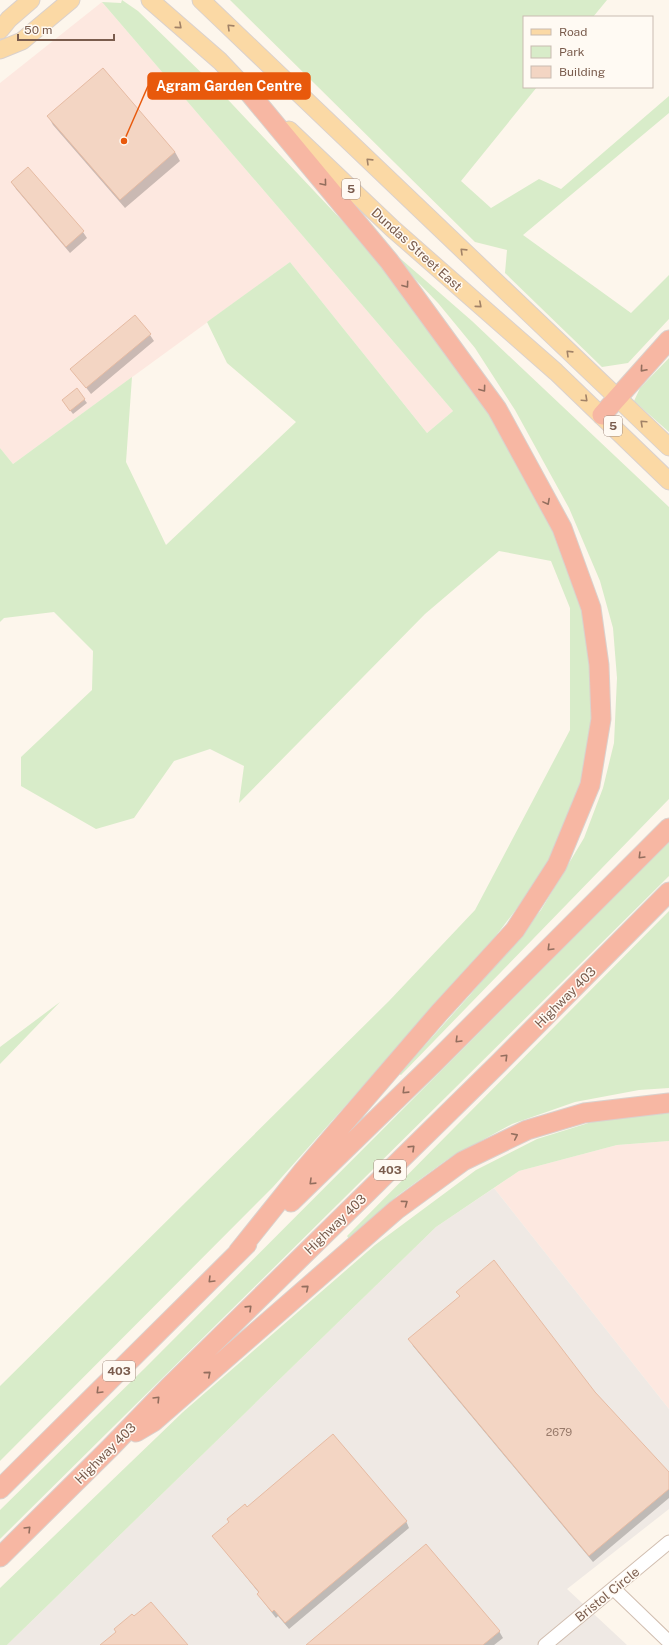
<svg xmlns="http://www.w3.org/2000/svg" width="669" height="1645" font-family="'Public Sans',sans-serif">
	<rect width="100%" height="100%" fill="#fdf6ec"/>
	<path fill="#fde8e0" d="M102 2 453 411 427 433 290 262 13 464 0 448V83Z
		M669 1141V1409L494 1188 519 1171 617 1145Z"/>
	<path fill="#efe9e4" d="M494 1188 669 1409V1509L567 1589 627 1645H7L436 1227Z"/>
	<path fill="#d8ecc9" d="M122 0 138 11 217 88 413 296 543 495 594 623 596 747 549 866 489 945 273 1187 0 1461V1386L389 1001 475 910 570 730V608L551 561 499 551 425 614 239 803 244 766 210 749 174 761 134 818 96 829 21 786V757L92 690 93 651 54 612 4 618 0 622V448L13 464 132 377 126 462 166 545 296 422 227 363 207 322 290 262 427 433 453 411 102 2 121 3Z
		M230 0H607L593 17H524V87H537L461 181 491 208 539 179 561 189 669 96V113L523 235 631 313 669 275V319L628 363 602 367 505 273 507 250 475 242Z
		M394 253 472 321 669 507V799L401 1075 399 1074 470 995 541 910 584 838 603 788 614 743 617 678 613 628 600 581 569 508 515 410 475 348 438 303 392 255Z
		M669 358V432L634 401 640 388Z
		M669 842V876L0 1539V1510L145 1368Z
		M669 911V1088L639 1090 575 1102 512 1124 448 1159 397 1196 349 1239 347 1236Z
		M60 1002 0 1064V1047Z
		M669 1112V1141L617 1145 519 1171 436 1227 7 1645H0V1588L183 1412 375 1245 476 1170 537 1139 595 1121Z"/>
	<path fill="#0003" d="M48 116 175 152 180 161 125 208 53 125Z
		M28 169 83 232 87 238 70 253 16 189 12 183Z
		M150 335 154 341 91 394 72 369Z
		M84 399 87 403 73 414 66 405Z
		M457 1292 594 1392 669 1473V1498L593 1562 413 1346 410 1339 460 1297Z
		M247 1508 406 1521 409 1528 289 1629 278 1616 276 1618 262 1600 258 1594 259 1593 213 1536Z
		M499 1631 503 1638 494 1645H308Z"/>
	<path fill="#f3d5c3" stroke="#e6bba3" d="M103 68 175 152 120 200 47 116Z
		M28 167 84 231 66 247 11 182Z
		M135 315 151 334 86 388 70 369Z
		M77 388 85 399 70 411 62 400Z
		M494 1260 595 1392 669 1472V1489L589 1556 408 1339 460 1296 456 1292Z
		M333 1434 407 1521 285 1623 274 1610 272 1612 257 1594 259 1592 212 1536 229 1522 227 1519 245 1504 247 1507Z
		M426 1544 500 1631 483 1645H306Z
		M151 1602 188 1645H100L116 1632 114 1629 132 1614 134 1616Z"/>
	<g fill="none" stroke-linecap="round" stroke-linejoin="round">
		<g stroke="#d1beb0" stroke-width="15">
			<path id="minor" d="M614 1589 669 1642
				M545 1645 669 1542"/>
		</g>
		<g stroke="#dad1cd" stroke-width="19">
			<path id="major" d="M150 0 220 61 255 98
				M201 0 669 447
				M0 30 9 19 31 0
				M0 50 22 41 71 0
				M289 130 393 229 556 372 669 481"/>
		</g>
		<g stroke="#dad1cd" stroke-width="21">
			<path id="highway" d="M602 415 669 340
				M291 1202 433 1064 669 828
				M238 1252 303 1171 439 1013 515 930 557 865 590 785 601 719 599 665 591 608 562 528 497 409 389 261 246 89
				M136 1432 153 1422 396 1210 463 1161 527 1130 584 1113 669 1103
				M0 1489 247 1244
				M0 1557 110 1448 168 1388 499 1063 669 892"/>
		</g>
		<use href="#minor" stroke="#fff" stroke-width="13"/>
		<use href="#major" stroke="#fbd9a5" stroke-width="17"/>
		<use href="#highway" stroke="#f7b7a3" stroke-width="19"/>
	</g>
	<defs><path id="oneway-chevron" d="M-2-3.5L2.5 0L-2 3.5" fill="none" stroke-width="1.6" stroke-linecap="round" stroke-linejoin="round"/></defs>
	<g stroke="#a18267">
		<use href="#oneway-chevron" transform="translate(179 26) rotate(41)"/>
		<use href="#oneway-chevron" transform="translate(230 27) rotate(-136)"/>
		<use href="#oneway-chevron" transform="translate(369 161) rotate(-136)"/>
		<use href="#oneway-chevron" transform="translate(463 251) rotate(-136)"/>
		<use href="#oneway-chevron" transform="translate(479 305) rotate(41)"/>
		<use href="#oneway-chevron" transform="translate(569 353) rotate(-136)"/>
		<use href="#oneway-chevron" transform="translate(585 399) rotate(43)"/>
		<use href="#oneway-chevron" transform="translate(643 423) rotate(-137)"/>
	</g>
	<g stroke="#936e5e">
		<use href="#oneway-chevron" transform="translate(324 183) rotate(50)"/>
		<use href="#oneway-chevron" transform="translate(406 285) rotate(54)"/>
		<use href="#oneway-chevron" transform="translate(643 369) rotate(131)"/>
		<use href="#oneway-chevron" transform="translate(483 389) rotate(54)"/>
		<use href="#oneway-chevron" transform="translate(547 502) rotate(62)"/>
		<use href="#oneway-chevron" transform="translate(641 856) rotate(135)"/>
		<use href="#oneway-chevron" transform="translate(550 948) rotate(135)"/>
		<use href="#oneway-chevron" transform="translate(458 1040) rotate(135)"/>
		<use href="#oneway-chevron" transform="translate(505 1057) rotate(-45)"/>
		<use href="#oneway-chevron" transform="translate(405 1091) rotate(136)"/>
		<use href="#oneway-chevron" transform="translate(515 1136) rotate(-26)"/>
		<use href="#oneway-chevron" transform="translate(412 1148) rotate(-44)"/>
		<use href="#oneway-chevron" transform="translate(312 1182) rotate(136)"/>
		<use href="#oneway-chevron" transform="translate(405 1203) rotate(-36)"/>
		<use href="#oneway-chevron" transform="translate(211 1280) rotate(135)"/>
		<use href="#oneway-chevron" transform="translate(306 1288) rotate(-41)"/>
		<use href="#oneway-chevron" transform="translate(249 1308) rotate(-44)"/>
		<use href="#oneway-chevron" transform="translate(208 1374) rotate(-41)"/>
		<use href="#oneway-chevron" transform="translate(99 1391) rotate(135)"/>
		<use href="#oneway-chevron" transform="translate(157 1399) rotate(-46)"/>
		<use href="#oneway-chevron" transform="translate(28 1529) rotate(-45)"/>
	</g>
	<g text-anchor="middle" stroke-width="3" stroke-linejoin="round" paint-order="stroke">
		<g font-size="11" fill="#987a6a">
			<text x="559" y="1436">2679</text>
		</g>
		<g fill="#fffaf3" stroke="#a28b7f" stroke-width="1">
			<rect x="342" y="179" width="18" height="20" rx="3"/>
			<rect x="604" y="416" width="18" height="20" rx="3"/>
			<rect x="374" y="1160" width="32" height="20" rx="3"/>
			<rect x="103" y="1361" width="32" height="20" rx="3"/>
		</g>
		<g font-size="12" font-weight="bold" fill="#7a5c4d">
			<text x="351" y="193">5</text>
			<text x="613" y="430">5</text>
			<text x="390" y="1174">403</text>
			<text x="119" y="1375">403</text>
		</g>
		<g font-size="13" fill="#7a5c4d" stroke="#fffaf3">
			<text transform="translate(417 249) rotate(42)" y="5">Dundas Street East</text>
			<text transform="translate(565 997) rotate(-45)" y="5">Highway 403</text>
			<text transform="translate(335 1224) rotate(-44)" y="5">Highway 403</text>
			<text transform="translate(105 1453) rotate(-45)" y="5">Highway 403</text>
			<text transform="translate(607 1594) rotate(-39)" y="5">Bristol Circle</text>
		</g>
	</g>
	<path fill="none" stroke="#e8590c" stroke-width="1.5" d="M124 141L148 86"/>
	<circle fill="#e8590c" stroke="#fffaf3" stroke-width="1.5" cx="124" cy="141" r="4"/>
	<rect fill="#e8590c" stroke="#e8590c" stroke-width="1.5" x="148" y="73" width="162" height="26" rx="4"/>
	<g font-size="14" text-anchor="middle" font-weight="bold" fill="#fff">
		<text x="229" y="91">Agram Garden Centre</text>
	</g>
	<rect x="523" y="16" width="130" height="72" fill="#fffaf3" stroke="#cabbb1"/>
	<rect x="531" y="29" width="20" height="6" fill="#fbd9a5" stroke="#cabbb1"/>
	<text x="559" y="36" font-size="12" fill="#7a5c4d">Road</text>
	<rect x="531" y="46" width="20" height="12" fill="#d8ecc9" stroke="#cabbb1"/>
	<text x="559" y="56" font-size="12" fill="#7a5c4d">Park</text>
	<rect x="531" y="66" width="20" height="12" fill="#f3d5c3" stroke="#cabbb1"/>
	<text x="559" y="76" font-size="12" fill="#7a5c4d">Building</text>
	<path d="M18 34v6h96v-6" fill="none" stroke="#7a5c4d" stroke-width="2"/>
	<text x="24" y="34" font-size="12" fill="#7a5c4d" stroke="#fffaf3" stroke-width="3" paint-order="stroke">50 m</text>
</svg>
